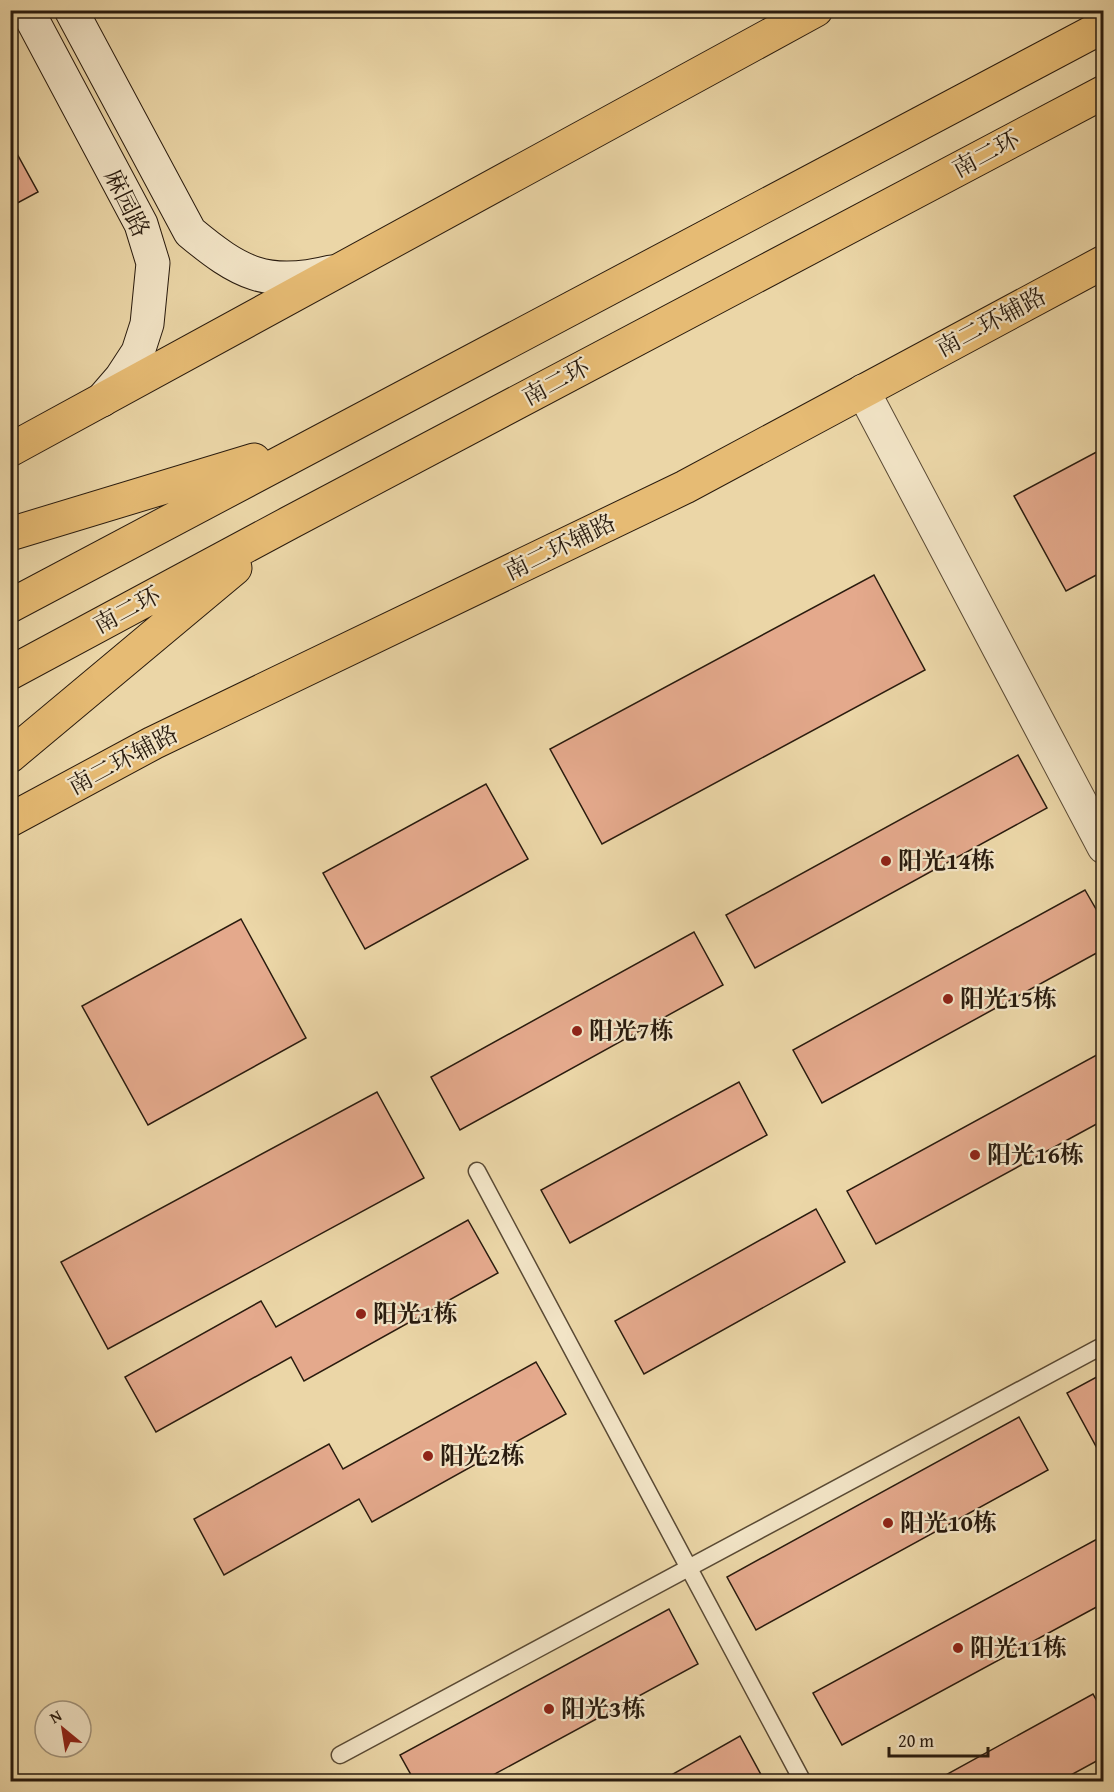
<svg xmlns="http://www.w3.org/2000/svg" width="1114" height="1792" font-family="'Gentium Book Plus','Noto Serif SC',serif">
	<rect width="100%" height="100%" fill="#ebd6a7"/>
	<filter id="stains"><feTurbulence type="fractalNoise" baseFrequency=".00333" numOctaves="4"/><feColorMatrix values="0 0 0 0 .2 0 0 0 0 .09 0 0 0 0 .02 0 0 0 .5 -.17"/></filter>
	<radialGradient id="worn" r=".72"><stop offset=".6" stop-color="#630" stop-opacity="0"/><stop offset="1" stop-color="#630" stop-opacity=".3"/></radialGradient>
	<path fill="#e4a98c" stroke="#291b0e" stroke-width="1.5" d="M10 141 38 192 10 207Z
		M1104 448V571L1066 591 1014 496Z
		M874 575 925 670 602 844 550 749Z
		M1104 709V724L1097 712Z
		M1018 755 1047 808 755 968 726 915Z
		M486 784 528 859 365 949 323 873Z
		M1085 890 1104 923V949L822 1103 793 1050Z
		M241 919 306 1038 148 1125 82 1006Z
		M694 932 723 985 460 1130 431 1077Z
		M1104 1051V1120L876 1244 847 1191Z
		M739 1082 767 1135 570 1243 541 1190Z
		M377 1092 424 1178 108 1349 61 1262Z
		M816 1209 845 1262 644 1374 615 1321Z
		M468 1220 498 1273 304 1381 291 1357 156 1432 125 1377 261 1301 276 1327Z
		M536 1362 566 1414 372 1522 359 1499 224 1575 194 1519 329 1444 343 1469Z
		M1104 1373V1447L1098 1450 1067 1393Z
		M1019 1417 1048 1470 756 1630 727 1577Z
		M1099 1538 1104 1546V1603L842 1745 813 1693Z
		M669 1609 698 1664 480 1782H415L400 1755Z
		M1093 1694 1104 1714V1757L1058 1782H933Z
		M740 1736 765 1782H659Z"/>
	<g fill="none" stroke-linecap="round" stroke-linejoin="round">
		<g stroke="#5a4a34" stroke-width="19">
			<path id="service" d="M477 1171 803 1782
				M340 1755 1104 1345"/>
		</g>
		<g stroke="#5a4a34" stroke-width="35">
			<path id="minor" d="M863 391 1104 847"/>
		</g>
		<g stroke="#291b0e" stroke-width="35">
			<path id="secondary" d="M27 10 141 224 153 263 147 324 138 352 121 378 102 400
				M71 10 190 232C239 273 267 288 331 272"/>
		</g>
		<g stroke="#291b0e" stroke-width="35">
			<path id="primary" d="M10 450 816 10
				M10 820 153 743 685 487 1104 262"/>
		</g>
		<g stroke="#291b0e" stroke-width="35">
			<path id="trunk" d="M10 534 254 460
				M10 606 1104 26
				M10 673 289 523 1104 92
				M10 756 235 568"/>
		</g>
		<use href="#service" stroke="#f2e4c6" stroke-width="16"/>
		<use href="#minor" stroke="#f2e4c6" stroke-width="33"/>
		<use href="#secondary" stroke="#f2e4c6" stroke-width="33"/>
		<use href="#primary" stroke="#e6bb74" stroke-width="33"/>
		<use href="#trunk" stroke="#e6bb74" stroke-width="33"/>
	</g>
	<g fill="#8f2418" stroke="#f2e4c6" stroke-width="2">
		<circle cx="886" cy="861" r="6"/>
		<circle cx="948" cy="999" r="6"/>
		<circle cx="577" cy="1031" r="6"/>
		<circle cx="975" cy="1155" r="6"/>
		<circle cx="361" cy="1314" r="6"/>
		<circle cx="428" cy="1456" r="6"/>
		<circle cx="888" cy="1523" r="6"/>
		<circle cx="958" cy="1648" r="6"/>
		<circle cx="549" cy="1709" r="6"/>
	</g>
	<g text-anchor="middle" stroke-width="4.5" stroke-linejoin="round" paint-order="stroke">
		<g font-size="24" fill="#291b0e" stroke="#f2e4c6">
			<text transform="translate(986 154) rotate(-28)" y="8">南二环</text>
			<text transform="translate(127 203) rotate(64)" y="8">麻园路</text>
			<text transform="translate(991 322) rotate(-28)" y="8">南二环辅路</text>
			<text transform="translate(556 382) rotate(-28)" y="8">南二环</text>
			<text transform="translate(560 547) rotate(-26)" y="8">南二环辅路</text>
			<text transform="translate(127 610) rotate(-28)" y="8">南二环</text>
			<text transform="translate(123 760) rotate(-28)" y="8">南二环辅路</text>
		</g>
		<g font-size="24" font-weight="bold" fill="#291b0e" stroke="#f2e4c6" text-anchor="start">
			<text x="898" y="869">阳光14栋</text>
			<text x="960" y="1007">阳光15栋</text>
			<text x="589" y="1039">阳光7栋</text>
			<text x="987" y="1163">阳光16栋</text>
			<text x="373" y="1322">阳光1栋</text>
			<text x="440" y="1464">阳光2栋</text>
			<text x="900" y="1531">阳光10栋</text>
			<text x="970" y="1656">阳光11栋</text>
			<text x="561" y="1717">阳光3栋</text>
		</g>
	</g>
	<rect width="1114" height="1792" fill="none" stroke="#ebd6a7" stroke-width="36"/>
	<rect x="12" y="12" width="1090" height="1768" fill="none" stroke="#291b0e" stroke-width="3"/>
	<rect x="18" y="18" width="1078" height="1756" fill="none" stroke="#291b0e" stroke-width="1.5"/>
	<g transform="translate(63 1729) rotate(330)"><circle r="28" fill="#f2e4c6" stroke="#a2947c" stroke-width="1.5"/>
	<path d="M0-4.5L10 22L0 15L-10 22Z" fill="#8f2418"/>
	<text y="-9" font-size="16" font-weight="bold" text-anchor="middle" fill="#291b0e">N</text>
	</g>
	<path d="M889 1747v9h99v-9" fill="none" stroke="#291b0e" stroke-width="3"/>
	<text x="898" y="1747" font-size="18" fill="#291b0e" stroke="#f2e4c6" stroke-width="4.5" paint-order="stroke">20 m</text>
	<rect width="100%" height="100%" filter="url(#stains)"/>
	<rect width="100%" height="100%" fill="url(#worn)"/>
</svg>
